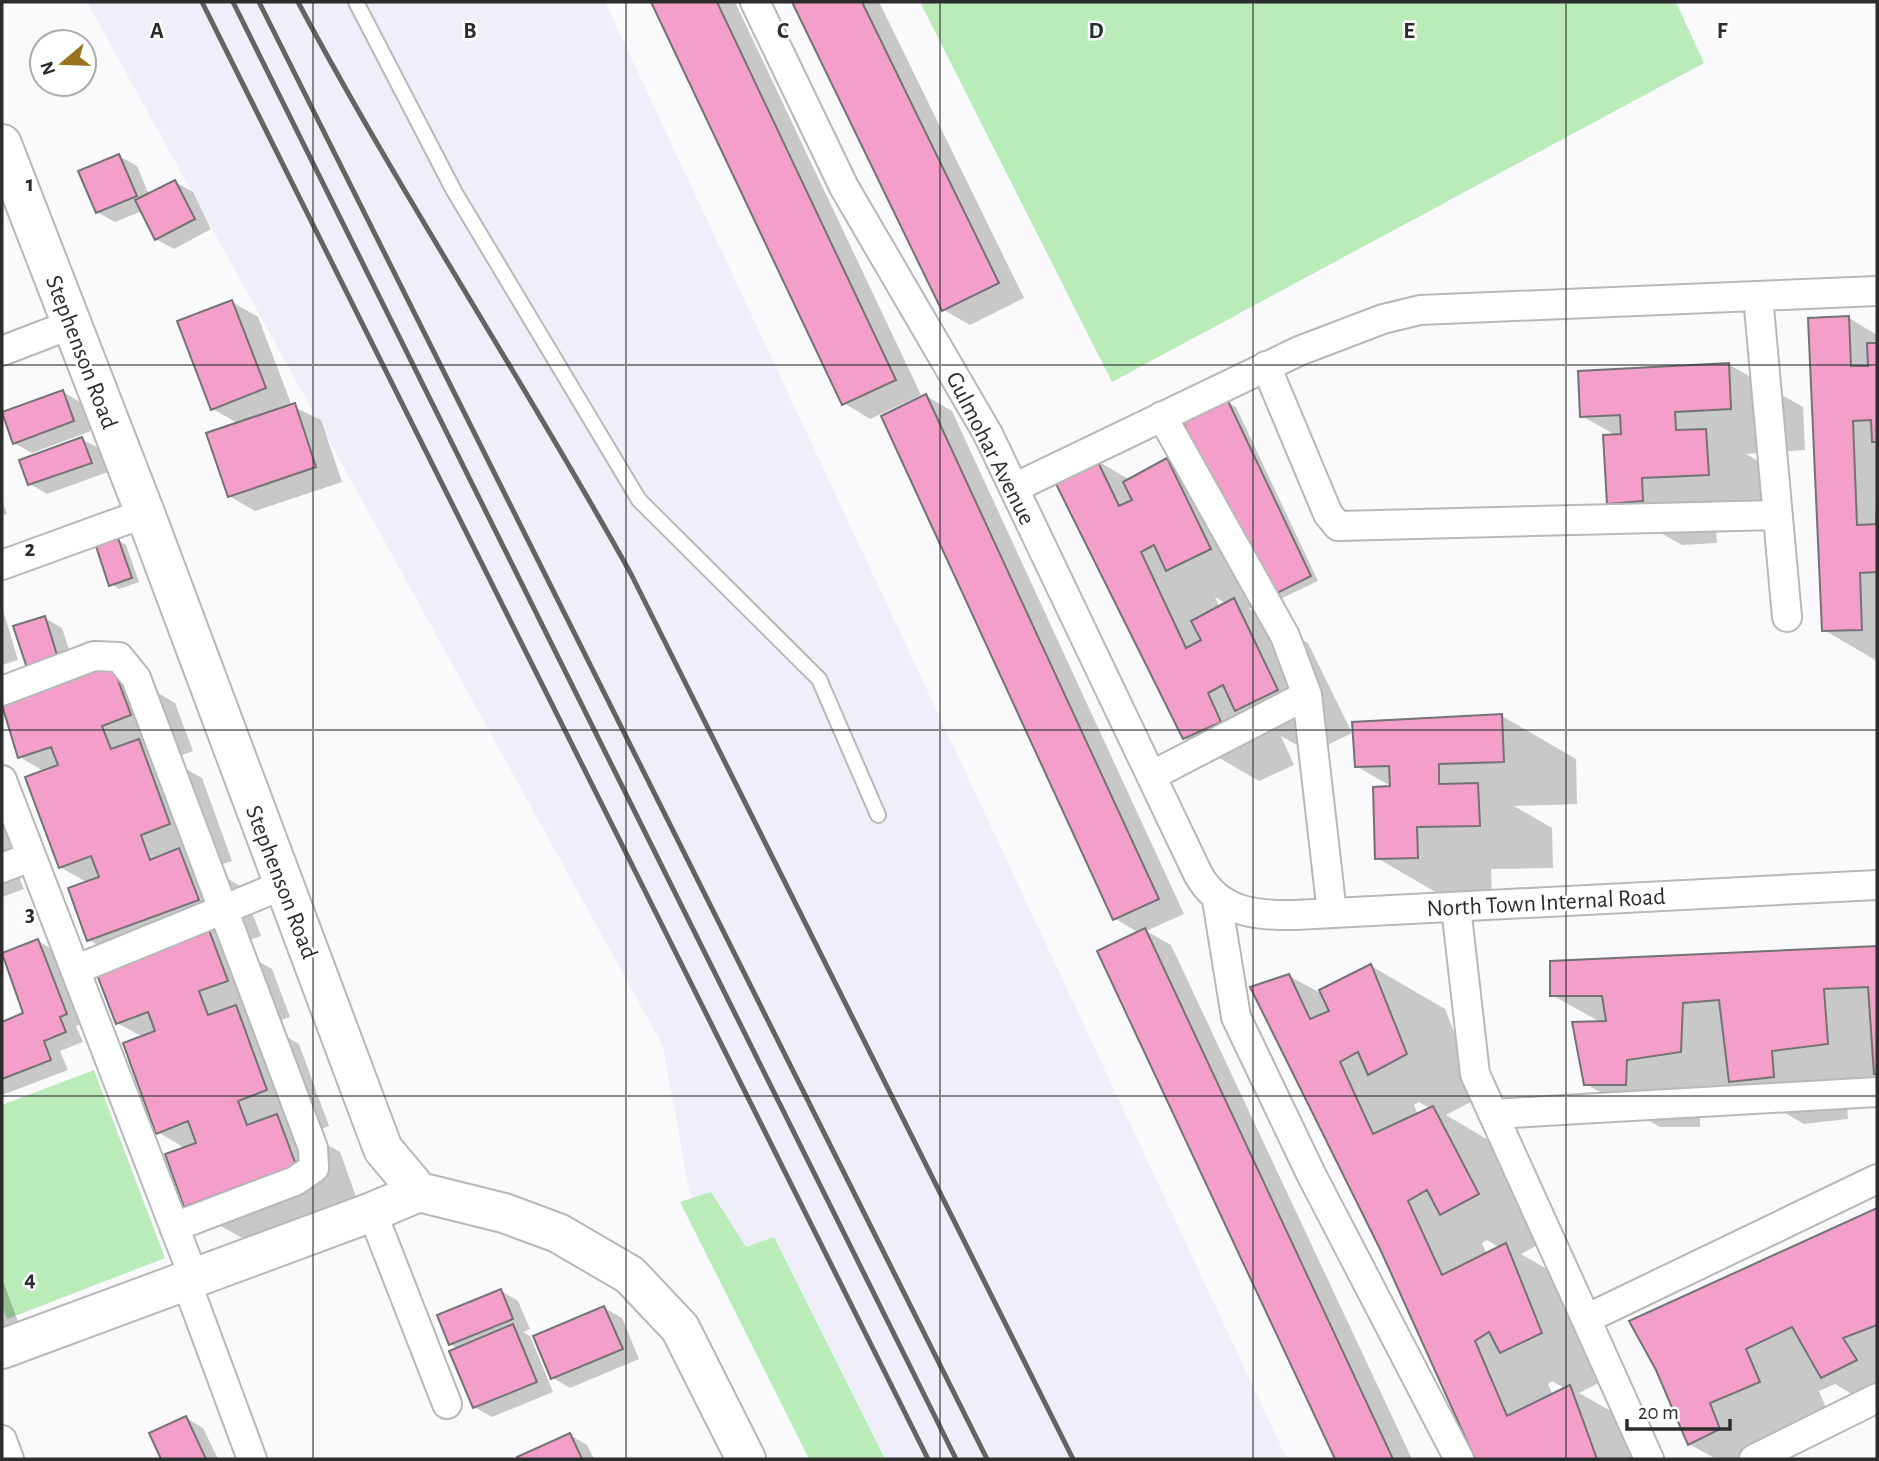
<svg xmlns="http://www.w3.org/2000/svg" width="1879" height="1461" font-family="'Alegreya Sans',sans-serif">
	<rect width="100%" height="100%" fill="#fafafc"/>
	<path fill="#efeff9" d="M87 2H605L1287 1459H820L689 1190 663 1046Z"/>
	<path fill="#baecb9" d="M920 2H1676L1704 63 1112 382Z
		M94 1070 165 1258 7 1319 2 1305V1105Z
		M711 1192 746 1247 774 1237 885 1459H809L680 1202Z"/>
	<path fill="#0003" fill-rule="evenodd" d="M653 2H735L921 395 870 419 844 403Z
		M794 2H879L1024 298 970 325 944 310Z
		M119 156 137 166 149 195 175 182 193 192 211 229 174 249 156 239 142 211 115 222 97 212Z
		M232 302 258 317 292 406 321 420 342 482 255 511 229 496 239 424 213 409Z
		M1849 318 1877 335V661L1824 630Z
		M1728 364 1803 407 1805 450 1746 454 1780 474 1782 517 1715 520 1717 543 1682 545 1608 503 1617 436 1582 416Z
		M63 392 80 402 91 431 32 453 14 443Z
		M926 396 952 411 1184 914 1146 931 1171 945 1412 1459H1337L1100 952 1139 933 1114 918Z
		M1228 403 1236 407 1318 581 1276 601 1271 598 1249 609 1308 643 1352 733 1311 753 1281 736 1294 765 1259 781 1185 738 1096 460 1130 480 1167 460 1217 489ZM1215 597 1227 604 1220 608Z
		M82 439 100 449 108 472 47 494 30 484Z
		M2 500 7 514 2 515Z
		M118 540 126 545 139 582 119 589 111 584Z
		M2 607 18 660 2 665Z
		M45 618 62 628 75 668 45 677Z
		M112 666 175 703 193 751 170 760 202 778 232 861 210 868 242 887 261 936 233 946 272 969 290 1017 267 1025 299 1044 329 1126 308 1134 340 1152 358 1202 249 1242 186 1206V1149L158 1132 143 1037 117 1023 128 962 89 940 88 883 60 867 45 772 20 757 2 708ZM287 1148H291L300 1173 297 1174Z
		M1502 716 1576 759 1577 804 1514 806 1552 828 1553 868 1491 869 1492 900 1451 901 1377 858 1394 788 1356 766Z
		M2 768 39 855 14 865 24 889 2 897Z
		M38 941 55 951 83 1023 76 1026 83 1042 60 1051 68 1070 2 1095V1024L25 1014 2 955Z
		M1877 947V1089L1846 1093 1848 1119 1804 1124 1753 1094 1700 1102V1127H1660L1586 1084 1602 1023 1552 995V962Z
		M1371 966 1445 1009 1480 1097 1446 1115 1507 1151 1552 1237 1521 1254 1580 1288 1615 1375 1579 1393 1644 1430 1655 1459H1477L1383 1251 1289 976 1324 995ZM1419 1102 1431 1109 1418 1115 1414 1105ZM1487 1240 1500 1248 1487 1255 1482 1243ZM1552 1381 1566 1389 1553 1395 1548 1384Z
		M1877 1210V1409L1835 1384 1819 1391 1833 1425 1783 1445 1788 1459H1716L1689 1444 1658 1369 1632 1322Z
		M2 1278 20 1327 2 1334Z
		M501 1291 518 1301 530 1329 523 1332 530 1336 553 1392 492 1417 474 1407 458 1349 450 1344Z
		M604 1308 622 1318 639 1359 570 1388 553 1378Z
		M186 1418 203 1428 218 1459H163L151 1434Z
		M570 1435 587 1445 594 1459H520Z"/>
	<path fill="#f49fca" stroke="#747273" stroke-width="2" d="M651 2H717L896 380 842 405Z
		M792 2H862L999 283 942 311Z
		M119 154 137 196 96 213 78 171Z
		M175 180 195 219 155 240 135 200Z
		M232 300 266 388 211 410 177 321Z
		M1849 316 1851 366H1868L1867 343H1877V442H1872L1871 420 1853 421 1857 525 1876 524 1877 500V572L1860 573 1862 630 1822 631 1808 318Z
		M1729 363 1731 409 1675 412 1676 430 1706 429 1709 475 1642 478 1643 501 1607 504 1603 435 1621 434 1620 415 1580 417 1578 371Z
		M63 390 74 421 13 444 2 412Z
		M926 394 1159 899 1113 920 881 416Z
		M1228 401 1311 576 1267 598 1183 422Z
		M295 403 316 467 228 497 206 433Z
		M82 437 92 463 28 485 19 460Z
		M1096 458 1119 506 1132 500 1123 482 1167 458 1211 549 1166 571 1154 545 1141 552 1186 648 1201 640 1191 621 1234 598 1278 690 1235 711 1223 685 1208 693 1221 722 1183 739 1054 480Z
		M118 538 132 578 109 586 96 546Z
		M45 616 58 658 27 668 13 626Z
		M112 664 131 715 102 726 111 749 139 739 170 824 141 835 150 860 179 848 199 900 87 941 68 888 99 877 91 856 59 868 25 777 58 765 51 747 18 758 2 705Z
		M1502 714 1504 762 1439 764V784L1478 783 1480 826 1417 827 1418 858 1375 859 1373 787 1390 786 1389 766 1355 767 1352 722Z
		M1145 928 1393 1459H1335L1097 951Z
		M209 930 228 981 199 991 208 1015 236 1005 267 1090 238 1101 247 1125 277 1114 296 1165 184 1207 165 1154 196 1143 188 1121 156 1134 123 1043 155 1031 148 1012 116 1024 96 972Z
		M38 939 67 1014 60 1017 66 1032 44 1041 51 1060 2 1079V1022L23 1013 2 953Z
		M1877 946V1074H1874L1868 987 1824 989 1828 1044 1772 1051 1774 1077 1729 1082 1719 1000 1683 1003 1681 1052 1627 1060 1626 1085H1584L1572 1022 1606 1021 1602 996H1550V961Z
		M1371 964 1407 1054 1368 1075 1358 1052 1340 1062 1373 1134 1433 1106 1479 1194 1440 1215 1427 1190 1408 1201 1442 1275 1506 1243 1542 1333 1500 1353 1489 1332 1475 1341 1507 1416 1570 1385 1597 1459H1475L1381 1251 1250 987 1289 974 1310 1019 1329 1011 1319 990Z
		M1877 1208V1325L1843 1338 1857 1360 1821 1378 1792 1327 1746 1349 1760 1382 1710 1403 1720 1429 1688 1445 1656 1370 1629 1321Z
		M501 1289 513 1319 449 1345 437 1315Z
		M604 1306 623 1349 551 1379 533 1336Z
		M513 1324 537 1382 473 1408 449 1351Z
		M186 1416 206 1459H161L149 1433Z
		M570 1433 582 1459H518L517 1457Z"/>
	<g fill="none" stroke-linecap="round" stroke-linejoin="round">
		<g stroke="#b8b8ba" stroke-width="18">
			<path id="lane" d="M356 2 454 191 639 500 819 679 878 815"/>
		</g>
		<g stroke="#b8b8ba" stroke-width="32">
			<path id="street" d="M755 2 844 187 988 434 1198 874C1219 912 1255 916 1295 915L1877 885
				M1758 296 1787 617
				M2 351 72 324
				M1266 366 1328 514 1338 526 1778 515
				M1162 416 1285 636 1307 695 1332 913
				M1014 488 1299 351 1383 319 1420 310 1877 291
				M2 565 145 513
				M2 691 94 656 119 657 136 678 313 1148 314 1168 295 1181 174 1227
				M1151 776 1307 695
				M2 780 194 1278
				M2 868 31 857
				M1217 900 1236 1017 1311 1174 1459 1459
				M1456 907 1475 1074 1586 1319 1877 1179
				M75 970 283 885
				M1493 1114 1877 1092
				M372 1212 447 1404
				M186 1281 252 1459
				M1586 1319 1649 1459
				M2 1440 9 1459
				M1754 1459 1877 1398"/>
		</g>
		<g stroke="#b8b8ba" stroke-width="42">
			<path id="secondary" d="M2 144 145 513 383 1149 419 1192 504 1213 558 1233 630 1275 680 1328 746 1459
				M2 1349 372 1212 419 1192"/>
		</g>
		<use href="#lane" stroke="#fff" stroke-width="14"/>
		<use href="#street" stroke="#fff" stroke-width="28"/>
		<use href="#secondary" stroke="#fff" stroke-width="38"/>
		<path stroke="#646465" stroke-width="5" d="M202 2 928 1459
			M233 2 956 1459
			M259 2 987 1459
			M298 2C402 197 524 381 631 574L1073 1459"/>
	</g>
	<path fill="none" stroke="#2c2c2d" stroke-width="2" stroke-opacity="0.55" d="M313 2V1459M626 2V1459M940 2V1459M1253 2V1459M1566 2V1459M2 365H1877M2 730H1877M2 1096H1877"/>
	<g text-anchor="middle" stroke-width="5" stroke-linejoin="round" paint-order="stroke">
		<g font-size="24" fill="#2c2c2d" stroke="#fff">
			<text transform="translate(82 352) rotate(69)" y="8">Stephenson Road</text>
			<text transform="translate(991 448) rotate(63)" y="8">Gulmohar Avenue</text>
			<text transform="translate(282 882) rotate(69)" y="8">Stephenson Road</text>
			<text transform="translate(1546 902) rotate(-3)" y="8">North Town Internal Road</text>
		</g>
	</g>
	<g font-size="23" text-anchor="middle" font-weight="bold" fill="#2c2c2d" stroke="#fff" stroke-width="5" stroke-linejoin="round" paint-order="stroke">
		<text x="157" y="38">A</text>
		<text x="470" y="38">B</text>
		<text x="783" y="38">C</text>
		<text x="1096" y="38">D</text>
		<text x="1409" y="38">E</text>
		<text x="1722" y="38">F</text>
		<text x="30" y="191">1</text>
		<text x="30" y="556">2</text>
		<text x="30" y="921">3</text>
		<text x="30" y="1286">4</text>
	</g>
	<rect width="1879" height="1461" fill="none" stroke="#2c2c2d" stroke-width="7"/>
	<g transform="translate(63 63) rotate(251)"><circle r="33" fill="#ffffff" stroke="#ababab" stroke-width="2"/>
	<path d="M0-5L12 26L0 18L-12 26Z" fill="#99731e"/>
	<text y="-10" font-size="19" font-weight="bold" text-anchor="middle" fill="#2c2c2d">N</text>
	</g>
	<path d="M1627 1419v10h103v-10" fill="none" stroke="#2c2c2d" stroke-width="3.5"/>
	<text x="1638" y="1419" font-size="21" fill="#2c2c2d" stroke="#ffffff" stroke-width="5" paint-order="stroke">20 m</text>
</svg>
